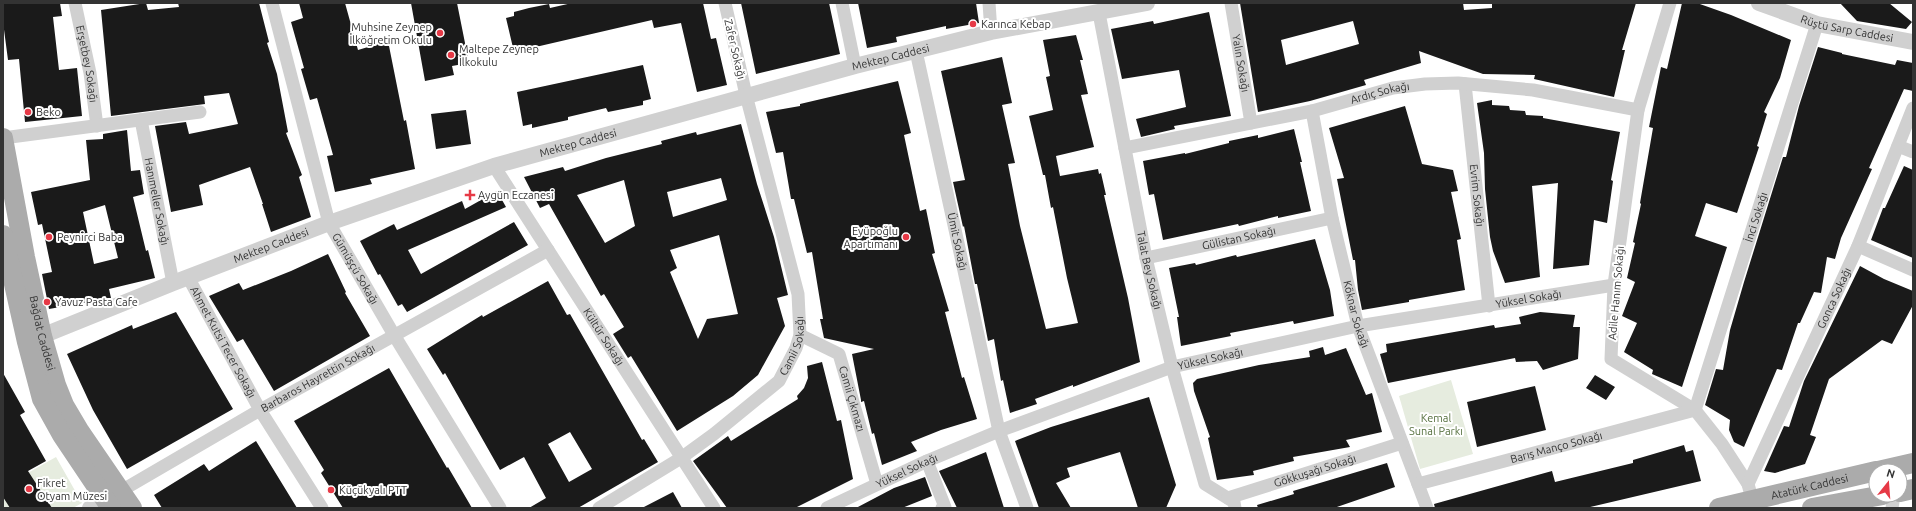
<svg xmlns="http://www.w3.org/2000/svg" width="1916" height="511" font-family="Ubuntu,sans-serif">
	<rect width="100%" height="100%" fill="#fff"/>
	<path fill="#e6ecdf" d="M1451 380 1473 454 1420 469 1399 396Z
		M56 457 82 503 73 508H3V487Z"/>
	<path fill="#1a1a1a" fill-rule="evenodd" d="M3 3H60L62 16 53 17 59 70 77 68 82 116 25 122 19 59 8 60 3 22Z
		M146 3 148 10 179 7 178 3H259L269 42 267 43 277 74 288 132 286 133 302 175 299 177 311 217 271 232 262 204H263L250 167 199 185 203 205 171 212 155 126 186 122 189 134 238 124 229 93 204 96 205 104 111 116 101 10Z
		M299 3H345L358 50 388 41 404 121 406 120 415 169 370 179 372 184 335 192 327 156 333 155 317 98 310 100 301 69 304 68 291 22 303 18Z
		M411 3H457L469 63 452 66 454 75 425 81Z
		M572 3H703L711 39 716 38 727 85 697 92 681 23 654 28 652 20 514 52 506 18 514 16V12L529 8 549 4 550 8Z
		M741 3H829L840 54 756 74Z
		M858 3H976L979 23 946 29V26L896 37 897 42 867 48Z
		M1240 3H1463L1464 10 1492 8V3H1636L1622 50H1625L1614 97 1534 79 1535 75 1483 74 1419 51 1421 63 1364 80 1366 85 1310 101 1258 112ZM1353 21 1359 44 1286 65 1281 40Z
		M1682 3H1697L1731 15 1791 40 1780 78 1764 112 1767 114 1757 146 1759 147 1737 213 1706 203 1695 236 1727 247 1682 387 1652 374 1653 370 1624 352 1637 323 1622 316 1635 282 1627 278 1635 243 1633 242 1641 204 1640 203 1653 128 1649 127 1661 67 1667 69Z
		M1840 3H1889L1912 22 1906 29 1857 21Z
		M1209 12 1231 116 1174 126 1175 129 1141 137 1136 119 1186 107 1179 70 1122 79 1111 29 1153 21 1154 24Z
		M1076 35 1083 60H1080L1088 94 1081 95 1094 147 1056 156 1060 176 1098 169 1099 174 1101 173 1106 195H1104L1128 298 1140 362 1073 387V385L1035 399 1037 404 1010 413 1003 380 1001 381 994 339 988 341 977 284H975L964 226 963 227 953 182 965 180 941 71 1002 57 1012 103 1002 105 1015 163 1008 164 1020 226 1046 329 1078 323 1067 278 1053 207 1051 208 1045 175H1043L1029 116 1053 110 1046 77 1050 76 1043 40Z
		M1818 47 1842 53V54L1895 65 1897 60 1913 63V91L1904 89 1869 168 1872 169 1841 238 1835 259 1827 257 1821 293 1814 292 1800 323H1798L1782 370 1777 369 1744 447 1734 442 1729 430 1730 420 1705 405 1716 369 1723 370 1730 330 1744 282 1783 157H1786L1799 106Z
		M643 65 651 99 643 101V105L608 112 606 108 568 117V120L532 128V124L523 126 517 92Z
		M898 81 911 133 904 135 920 211 926 209 935 253 932 254 949 311 945 312 962 378 964 377 977 419 941 430 911 442 917 451 882 465 874 433 872 434 864 401 861 402V400L852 354 874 349 824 338 820 319H823L812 252 807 253 794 199H791L783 152 776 153 766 112 800 106V104Z
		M1492 100V105L1509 106 1510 110 1525 111 1526 115 1543 116V118L1620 132 1611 180 1613 181 1607 223 1594 220 1589 265 1553 269 1558 183 1532 186 1540 277 1505 283 1493 251 1490 237 1485 189 1484 153 1477 103Z
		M1405 106 1422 164 1453 170 1458 191 1451 192 1461 239 1457 240 1465 290 1409 300V302L1362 310 1358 290 1355 260H1353L1337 179 1344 178 1329 128Z
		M466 110 471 144 436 149 431 114Z
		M741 124 757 184 774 237 788 295 777 298 785 326 758 375 733 396 677 431 631 356 628 358 613 334 624 327 604 294 601 296 549 204 540 208 524 177 563 167 565 171 606 158 662 144 661 141 696 132 697 135ZM721 178 727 200 673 217 667 192ZM624 180 635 226 605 243 577 195ZM719 235 738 314 707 319 698 339 670 272 677 268 670 250Z
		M1294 129 1302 162H1300L1311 211 1278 218V216L1239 226 1238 224 1163 240 1154 194 1149 195 1143 161 1185 153V154L1229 143V141L1258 135V138Z
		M127 130 131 171 140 170 144 194 133 197 146 251 148 250 155 278 109 289 111 298 49 309 42 274 52 272 42 224 38 225 31 192 90 180 86 140 103 139V134ZM105 205 118 258 94 264 83 212Z
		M1904 166 1913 170V258L1871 240 1883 208H1885Z
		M497 191 506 207 408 250 421 274 514 222 528 245 407 312 402 304 398 306 380 274 378 275 360 241 394 224 397 230 462 201 465 209Z
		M1315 239 1330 290 1334 316 1294 324 1293 321 1230 333 1231 336 1181 346 1177 317H1179L1169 268 1195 263 1196 265 1236 255 1237 257Z
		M328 254 346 292 345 293 370 336 274 391 243 339 237 342 209 296 239 283 243 290 291 271Z
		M1860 266 1884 279 1913 291V305L1892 344 1882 340 1829 379 1810 435 1816 437 1805 464 1775 473 1764 471 1784 426 1789 427 1804 381Z
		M548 281 567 315 570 314 642 440 644 439 658 462 578 508H529L546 498 524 457 500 470 445 373 443 375 427 349 482 315 483 317ZM570 432 592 469 569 482 548 444Z
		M176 312 233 409 127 469 93 410 67 354 132 325 133 329Z
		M1540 312 1575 315 1573 327H1580L1578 359 1543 370 1537 361 1516 362 1515 358 1388 383 1380 354 1387 352 1386 344 1494 325 1495 328 1521 324 1519 317Z
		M1323 347 1325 355 1346 348 1366 395 1372 393 1382 432 1346 440 1350 447 1293 457 1294 461 1253 471 1254 475 1217 480 1208 438 1210 437 1194 391 1193 383 1197 379 1259 365 1310 357 1309 351Z
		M822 362 837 421 841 420 853 479 795 508H727L693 461 728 436 731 441 798 399 797 396 804 388 808 378 807 366Z
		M389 368 447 468 448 467 472 508H343L321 473 324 470 294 421Z
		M3 373 25 412 20 415 46 461 28 471 52 508H10L3 497Z
		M1595 375 1615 387 1606 400 1586 388Z
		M1535 386 1546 430 1477 447 1467 402Z
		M1149 397 1176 485 1166 508H1138L1120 452 1067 468 1070 477 1056 483 1071 508H1039L1015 441 1051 427Z
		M256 441 297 508H162L154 495 204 464 209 471Z
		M1684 445 1686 452 1693 450 1701 481 1586 508H1435L1434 504 1552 471 1555 482 1633 463V460Z
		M986 452 1004 508H957L939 471Z
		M1387 463 1395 487 1334 508H1258L1257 505 1294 494 1293 491Z
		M925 477 932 496 902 508H856L894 488Z
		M673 492 682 508H642Z"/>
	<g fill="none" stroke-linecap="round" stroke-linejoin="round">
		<g stroke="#d0d0d0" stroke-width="13">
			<path id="s1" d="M75 3 90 73 97 126"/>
			<path id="s2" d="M272 3 329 223 394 335 500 508"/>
			<path d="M842 3 855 66"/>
			<path d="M989 3 991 32"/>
			<path id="s3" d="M1231 3 1251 123"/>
			<path d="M1670 3 1638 110 1614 285 1611 359 1695 410 1722 444 1748 484 1752 499"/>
			<path id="s4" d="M1099 13 1146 258 1172 367 1205 484 1234 502 1235 508"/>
			<path id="s5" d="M916 51 999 431 1027 508"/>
			<path id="s6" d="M1465 84 1489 306"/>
			<path id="s7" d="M1312 111 1332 218 1358 326 1427 508"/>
			<path id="s8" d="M141 120 173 283"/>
			<path d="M3 138 200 112"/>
			<path d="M1898 146 1913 152"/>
			<path id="s9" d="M1125 148 1312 111 1393 88 1425 84 1458 83 1533 90 1638 110"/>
			<path id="s10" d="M494 166 714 508"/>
			<path d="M1858 246 1913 270"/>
			<path id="s11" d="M1146 258 1332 218"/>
			<path id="s12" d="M188 277 260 410 322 508"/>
			<path id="s13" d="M800 335 839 354 877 484"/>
			<path d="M927 461 945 507 942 508"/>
			<path id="s14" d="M1418 484 1695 410 1817 24"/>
			<path id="s15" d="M1748 484 1858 246 1913 108"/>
			<path id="s16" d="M114 495 260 410 548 250"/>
			<path id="s17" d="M1228 498 1402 443"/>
			<path id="s18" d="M599 508 681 458 714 434 779 381 796 348 800 335 798 294 746 95 725 3"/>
			<path id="s19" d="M827 508 927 461 999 431 1172 367 1358 326 1614 285"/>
			<path d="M1892 508 1894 495"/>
		</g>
		<g stroke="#d0d0d0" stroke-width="16">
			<path id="s20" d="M1759 3 1817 24 1913 42"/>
			<path id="s21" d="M32 340 173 283 329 223 494 166 855 66 991 32 1147 3"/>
			<path d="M90 508 105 500"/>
		</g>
		<g stroke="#ababab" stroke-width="20">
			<path id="s22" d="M3 138 25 257 42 336 56 385 64 405 80 432 132 508"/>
			<path d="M3 235 27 342 42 399 62 435 111 508"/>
			<path d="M1878 471 1913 463"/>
			<path d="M1900 492 1913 489"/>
			<path id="s23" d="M1719 508 1876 471"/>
			<path d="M1812 508 1883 495"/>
		</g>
	</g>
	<g fill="#e63946" stroke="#fff" stroke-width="1.5">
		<circle cx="973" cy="24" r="4"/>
		<circle cx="440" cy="33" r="4"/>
		<circle cx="451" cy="55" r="4"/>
		<circle cx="28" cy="112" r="4"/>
		<path d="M468 189h4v4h4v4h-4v4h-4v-4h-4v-4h4z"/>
		<circle cx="49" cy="237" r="4"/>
		<circle cx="906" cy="237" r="4"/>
		<circle cx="47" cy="302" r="4"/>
		<circle cx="29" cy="489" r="4"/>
		<circle cx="331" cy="490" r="4"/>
	</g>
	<g text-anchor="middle" stroke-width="4" stroke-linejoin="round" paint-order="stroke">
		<g font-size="11" fill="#333" stroke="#fff" text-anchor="start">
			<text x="981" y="28">Karınca Kebap</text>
			<text x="432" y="31" text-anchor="end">Muhsine Zeynep<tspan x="432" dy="13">İlköğretim Okulu</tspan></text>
			<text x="459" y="53">Maltepe Zeynep<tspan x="459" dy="13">İlkokulu</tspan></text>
			<text x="36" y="116">Beko</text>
			<text x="478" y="199">Aygün Eczanesi</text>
			<text x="898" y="235" text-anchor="end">Eyüpoğlu<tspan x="898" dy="13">Apartımanı</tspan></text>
			<text x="57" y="241">Peynirci Baba</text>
			<text x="55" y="306">Yavuz Pasta Cafe</text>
			<text x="37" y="487">Fikret<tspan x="37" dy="13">Otyam Müzesi</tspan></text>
			<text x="339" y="494">Küçükyalı PTT</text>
		</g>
		<g font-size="11" fill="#333" stroke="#fff">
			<text dy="4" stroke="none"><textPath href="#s20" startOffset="92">Rüştü Sarp Caddesi</textPath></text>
			<text transform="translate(735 49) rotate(77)" y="4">Zafer Sokağı</text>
			<text dy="4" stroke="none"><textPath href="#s21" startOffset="905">Mektep Caddesi</textPath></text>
			<text dy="4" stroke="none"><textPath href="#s3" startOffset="61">Yalın Sokağı</textPath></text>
			<text dy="4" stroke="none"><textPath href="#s1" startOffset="62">Erşetbey Sokağı</textPath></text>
			<text dy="4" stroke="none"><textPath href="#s9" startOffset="261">Ardıç Sokağı</textPath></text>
			<text dy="4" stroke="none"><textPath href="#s21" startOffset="581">Mektep Caddesi</textPath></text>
			<text dy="4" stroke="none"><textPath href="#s6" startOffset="112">Evrim Sokağı</textPath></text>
			<text dy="4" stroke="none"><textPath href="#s8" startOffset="83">Hanımeller Sokağı</textPath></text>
			<text dy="4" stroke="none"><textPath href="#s14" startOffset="489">İnci Sokağı</textPath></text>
			<text dy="4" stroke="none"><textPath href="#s11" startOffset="95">Gülistan Sokağı</textPath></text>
			<text dy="4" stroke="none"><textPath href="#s5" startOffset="195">Ümit Sokağı</textPath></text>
			<text dy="4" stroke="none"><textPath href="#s21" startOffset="257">Mektep Caddesi</textPath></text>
			<text dy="4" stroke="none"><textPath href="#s2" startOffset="280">Gümüşçü Sokağı</textPath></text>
			<text dy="4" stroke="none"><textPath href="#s4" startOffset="262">Talat Bey Sokağı</textPath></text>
			<text transform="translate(1616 293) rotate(-85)" y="4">Adile Hanım Sokağı</text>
			<text dy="4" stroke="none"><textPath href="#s15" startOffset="205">Gonca Sokağı</textPath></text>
			<text dy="4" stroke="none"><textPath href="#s19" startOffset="736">Yüksel Sokağı</textPath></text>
			<text dy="4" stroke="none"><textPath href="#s7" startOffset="208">Köknar Sokağı</textPath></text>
			<text dy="4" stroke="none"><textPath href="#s22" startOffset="199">Bağdat Caddesi</textPath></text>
			<text dy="4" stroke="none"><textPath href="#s10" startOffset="203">Kültür Sokağı</textPath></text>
			<text dy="4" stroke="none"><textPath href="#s12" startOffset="74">Ahmet Kutsi Tecer Sokağı</textPath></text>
			<text dy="4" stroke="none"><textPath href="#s18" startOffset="259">Camii Sokağı</textPath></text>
			<text dy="4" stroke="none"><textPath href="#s19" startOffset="412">Yüksel Sokağı</textPath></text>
			<text dy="4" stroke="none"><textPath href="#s16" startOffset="235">Barbaros Hayrettin Sokağı</textPath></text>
			<text dy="4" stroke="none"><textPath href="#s13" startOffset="90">Camii Çıkmazı</textPath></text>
			<text dy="4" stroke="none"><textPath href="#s14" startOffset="143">Barış Manço Sokağı</textPath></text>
			<text dy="4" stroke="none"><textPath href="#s17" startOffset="91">Gökkuşağı Sokağı</textPath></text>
			<text dy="4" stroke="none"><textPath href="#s19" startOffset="88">Yüksel Sokağı</textPath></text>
			<text dy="4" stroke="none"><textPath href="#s23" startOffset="93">Atatürk Caddesi</textPath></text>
		</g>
		<g font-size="11" fill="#56703f" stroke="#fff">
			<text x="1436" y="422">Kemal<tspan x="1436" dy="13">Sunal Parkı</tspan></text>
		</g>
	</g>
	<rect width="1916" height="511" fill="none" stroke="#333333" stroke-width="8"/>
	<g transform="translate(1888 483) rotate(17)"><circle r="19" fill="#ffffff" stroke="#adadad"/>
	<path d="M0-3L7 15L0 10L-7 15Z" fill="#e63946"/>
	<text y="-6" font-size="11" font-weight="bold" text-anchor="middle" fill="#333333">N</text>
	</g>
</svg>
